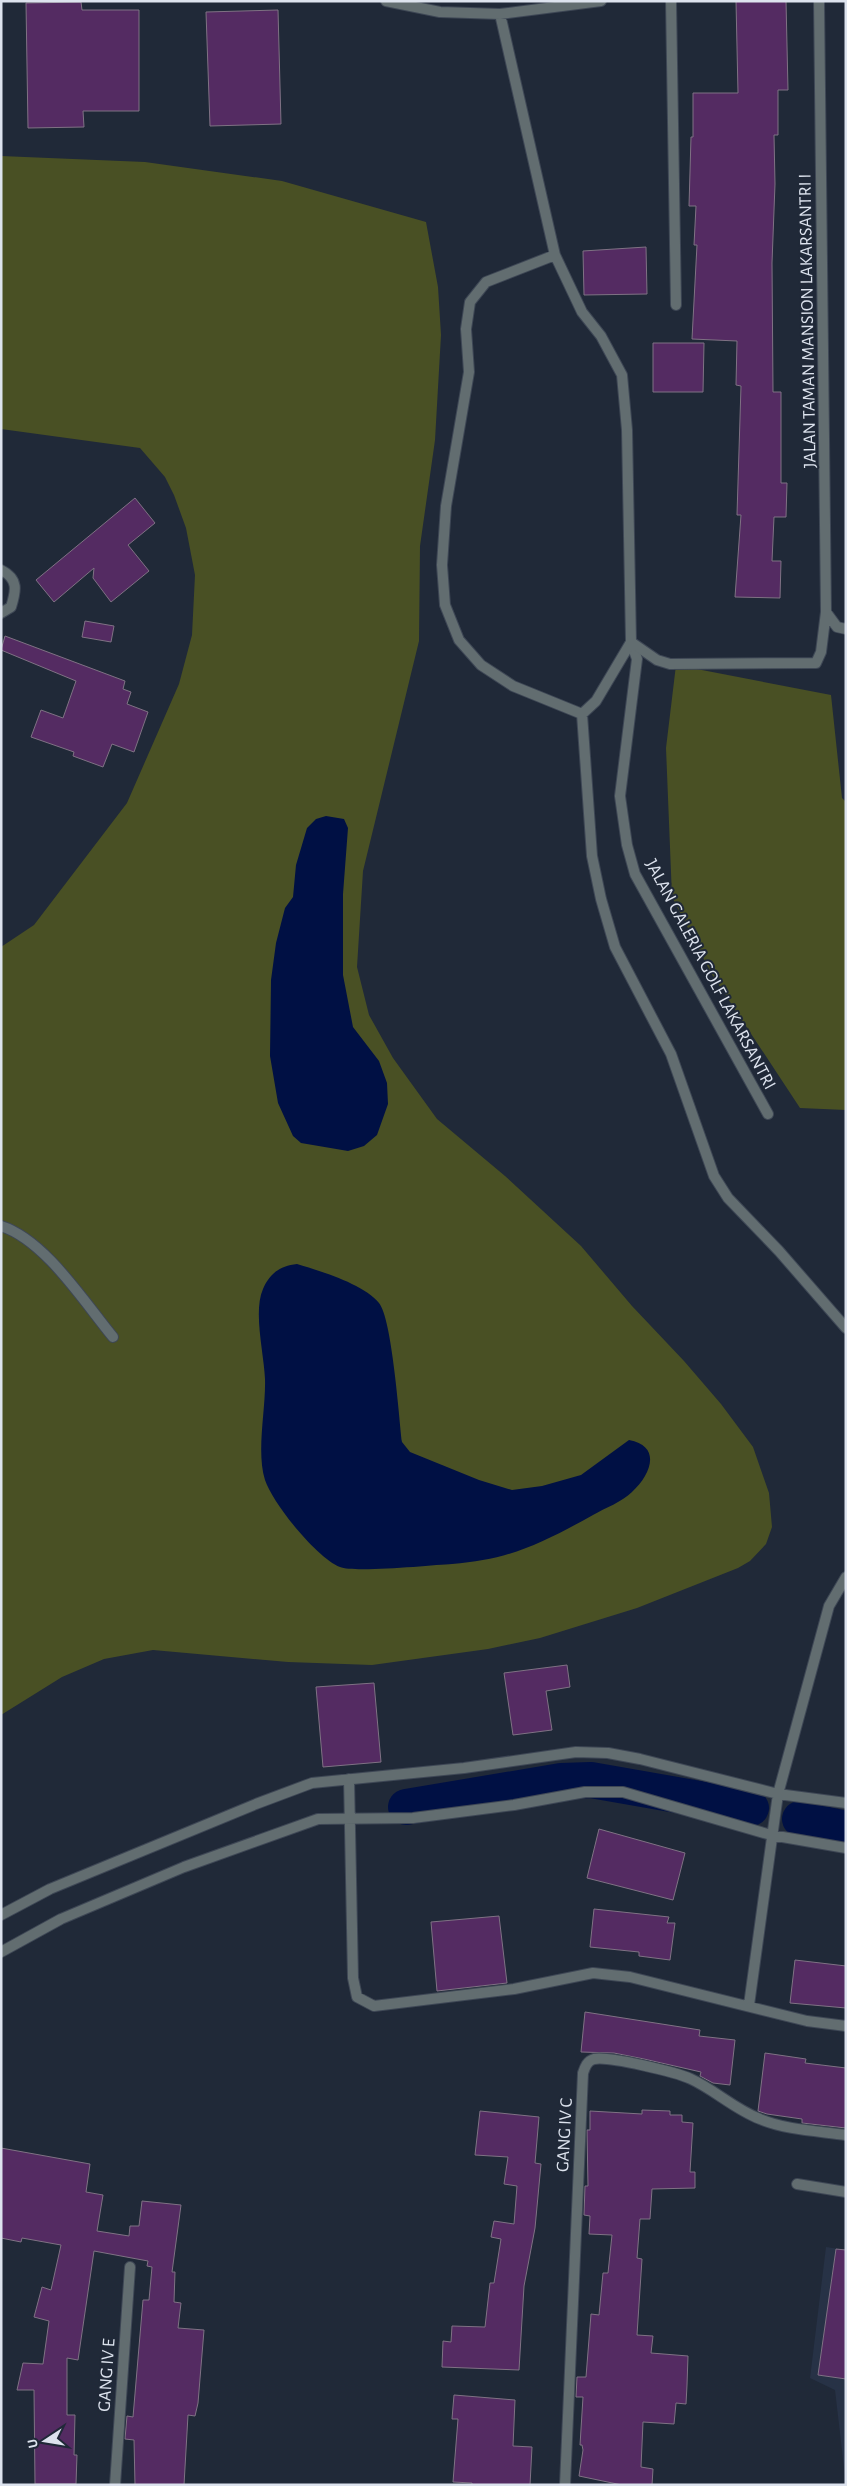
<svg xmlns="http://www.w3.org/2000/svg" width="847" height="2486" font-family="'Alegreya Sans',sans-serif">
	<rect width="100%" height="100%" fill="#202938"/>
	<path fill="#273246" d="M826 2247 846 2250V2485L835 2390 810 2378Z"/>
	<path fill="#495024" d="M1 156 145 162 282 181 426 222 438 287 441 335 435 440 420 546 419 641 363 871 357 967 369 1015 393 1058 437 1119 505 1176 581 1246 632 1306 684 1361 721 1404 753 1447 769 1493 772 1527 766 1544 750 1561 738 1568 637 1608 540 1638 488 1649 372 1665 288 1662 153 1650 104 1659 62 1677 1 1715V947L34 925 127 803 179 684 192 635 195 575 186 528 174 495 165 477 140 448 1 429Z
		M676 665 831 695 842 798 846 802V1110L800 1108 711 973 672 897 666 748Z"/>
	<path fill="#001044" d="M326 816 344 819 348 828 343 894V975L353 1027 379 1061 387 1083 388 1104 377 1135 364 1146 348 1151 301 1143 293 1136 278 1103 270 1056 271 980 276 943 285 908 293 897 296 865 307 828 316 819Z
		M297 1264C320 1271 364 1284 379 1303 392 1319 399 1416 402 1442L410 1452 479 1480 512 1490 542 1486 581 1475 629 1440C662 1446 651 1475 632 1492 622 1502 605 1508 593 1515 544 1542 510 1560 452 1564 433 1565 354 1573 340 1567 317 1558 273 1504 265 1480 256 1451 266 1409 265 1379 264 1353 253 1312 263 1289 270 1273 280 1266 297 1264Z"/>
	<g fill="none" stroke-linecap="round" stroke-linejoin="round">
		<path stroke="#001044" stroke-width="36" d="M406 1807 561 1781 591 1780 751 1808
			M800 1819 846 1829"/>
	</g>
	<path fill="#542b62" stroke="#7f7284" d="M736 1H786L788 90H778V135H774L775 184 772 263 773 392H781V483H787L786 517H774L772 561H781L780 598 735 597 741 515H737L741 386 736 385 737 341 692 339 697 245H694L696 206H689L691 137H693V93H738Z
		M81 2 82 10H139V111H83L84 127 28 128 26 3Z
		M278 10 281 124 210 126 206 12Z
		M646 247 647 294 584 295 583 251Z
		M653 343H704L703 392H653Z
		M135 498 155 523 128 545 149 571 111 602 93 578 94 568 54 602 36 580Z
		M85 621 114 626 111 642 82 637Z
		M5 636 125 681 123 689 131 692 127 704 148 712 134 752 112 744 103 767 73 756 74 752 31 737 41 710 63 718 76 681 1 650Z
		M567 1665 570 1687 546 1691 552 1730 513 1735 504 1673Z
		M374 1683 381 1762 323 1767 316 1687Z
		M599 1829 685 1853 673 1900 587 1878Z
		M594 1909 669 1917 667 1923H675L670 1960 639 1956V1952L590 1947Z
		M499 1916 507 1983 437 1991 431 1922Z
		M795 1960 846 1966V2008L790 2003Z
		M585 2012 700 2030 699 2036 735 2040 730 2085 713 2083 700 2076 701 2072 644 2059 614 2053 581 2052Z
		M765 2053 806 2059 805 2063 846 2068V2128L802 2123V2119L767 2114 758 2111Z
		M642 2110 670 2111V2115H682V2122L693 2123 690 2172H695V2188L652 2189 650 2219H640L637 2258 642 2259 637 2335 653 2336 651 2353 688 2356 687 2385 686 2404 676 2403 674 2424 643 2422 641 2467 653 2469 652 2485H622L579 2476 583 2450 582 2445H580L583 2397H576L577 2377H586L591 2314 599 2315 603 2273H608L612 2235 589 2234 590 2216 584 2215 585 2186H588L587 2130H590V2111L642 2114Z
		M480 2111 539 2117 535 2163 541 2164 535 2228 524 2286 519 2370 442 2367 443 2341 451 2342 452 2326 485 2327 490 2283H494L501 2239 491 2237 494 2221 514 2224 517 2186 504 2184 508 2157 475 2155Z
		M1 2148 90 2164 86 2192 103 2195 97 2231 129 2236 130 2226H139L142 2201 181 2205 172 2272H175L174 2302 181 2303 178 2328 204 2330 198 2403 195 2416 188 2415 184 2485H135L134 2440 125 2439 127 2416 133 2417 143 2300H149L152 2267 147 2266 148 2261 94 2251 78 2360 67 2358V2415H75L74 2455H77L76 2484H35L34 2390H17L23 2363 43 2364 49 2321 34 2317 42 2287 51 2290 61 2245 22 2238 21 2242 1 2238Z
		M836 2249 846 2250V2379L818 2375Z
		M454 2395 515 2400 513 2446 532 2447 530 2485H472V2483L453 2482 458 2419H452Z"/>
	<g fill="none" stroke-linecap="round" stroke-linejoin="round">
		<g stroke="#3e4755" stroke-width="12">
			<path id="service" d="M631 642 637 659 620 796 627 845 635 874 768 1114
				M1 1226C45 1240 84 1302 113 1337
				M797 2184 846 2192"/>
		</g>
		<g stroke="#3e4755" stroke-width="12">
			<path id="minor" d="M386 1 440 12 500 14 601 1
				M671 1 676 305
				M819 1 826 612 837 627 846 629
				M500 14 555 255 582 312 601 336 622 375 627 430 631 642 596 701 582 714 592 856 601 899 615 947 671 1054 714 1176 728 1198 779 1251 846 1328
				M555 255 486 282 470 302 466 329 469 372 446 506 442 565 445 605 459 640 481 665 513 686 582 714
				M1 570C19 579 16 591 11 607L1 613
				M631 642 657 660 670 664 816 663 821 652 826 612
				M349 1779 353 1978 357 1997 374 2006 514 1989 593 1973 630 1977 807 2021 846 2026
				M1 1915 50 1889 256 1804 312 1783 464 1768 576 1752 608 1753 640 1759 778 1794 846 1803
				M1 1952 61 1919 184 1867 318 1819 413 1818 514 1805 585 1792H623L771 1835 846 1848
				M749 2005 778 1794 829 1606 846 1577
				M115 2485 130 2267
				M565 2485 583 2073C585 2067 587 2061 594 2059 609 2056 676 2072 691 2079 715 2090 734 2109 760 2119 786 2130 818 2131 846 2135"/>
		</g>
		<use href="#service" stroke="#626d70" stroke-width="10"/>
		<use href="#minor" stroke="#626d70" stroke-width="10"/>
	</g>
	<g text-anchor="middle" stroke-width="4" stroke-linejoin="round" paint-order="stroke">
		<g font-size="18" fill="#dde3ee" stroke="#202938">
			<text transform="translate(807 321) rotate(-91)" y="6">JALAN TAMAN MANSION LAKARSANTRI I</text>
			<text transform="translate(711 974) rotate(62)" y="6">JALAN GALERIA GOLF LAKARSANTRI</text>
			<text transform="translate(564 2135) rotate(-87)" y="6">GANG IV C</text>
			<text transform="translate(106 2375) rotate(-86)" y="6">GANG IV E</text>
		</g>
	</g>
	<rect width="847" height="2486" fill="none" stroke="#dde3ee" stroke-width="5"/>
	<g transform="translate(45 2441) rotate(258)" stroke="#202938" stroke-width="4" paint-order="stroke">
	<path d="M0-4L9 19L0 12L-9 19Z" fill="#dde3ee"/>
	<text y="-8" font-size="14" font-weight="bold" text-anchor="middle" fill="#dde3ee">U</text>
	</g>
</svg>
